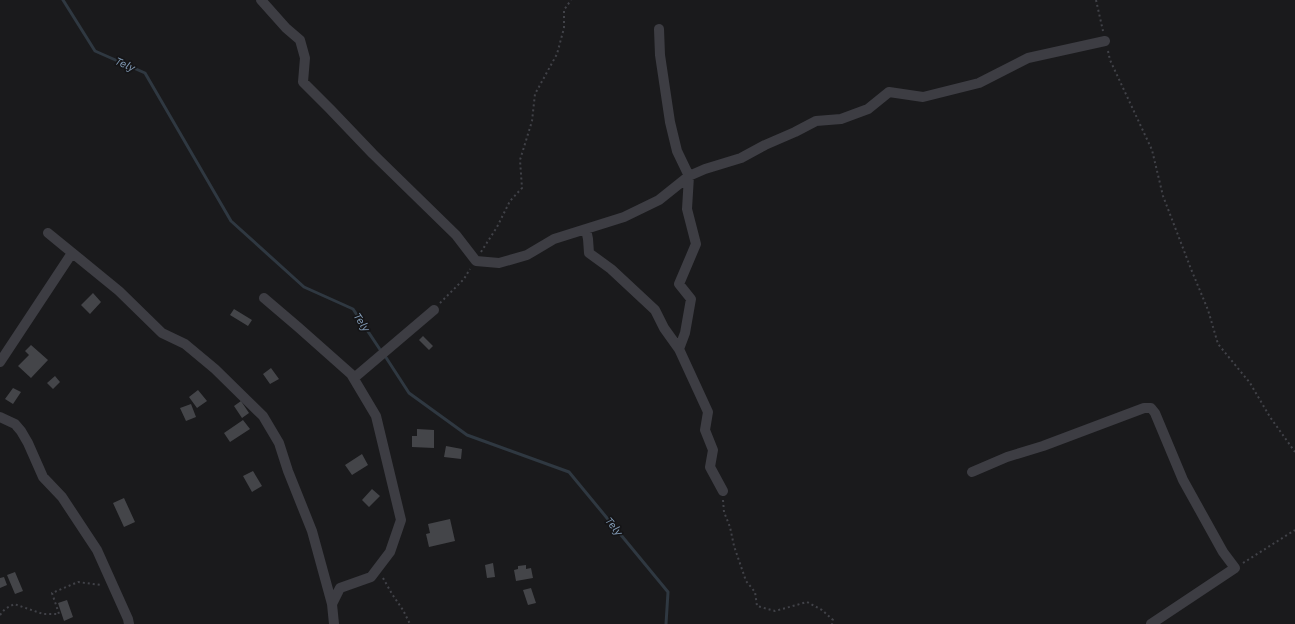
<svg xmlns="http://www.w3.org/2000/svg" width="1295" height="624" font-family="'Work Sans',sans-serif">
	<rect width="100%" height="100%" fill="#1a1a1c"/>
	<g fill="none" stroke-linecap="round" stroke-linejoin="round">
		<path stroke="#2f3841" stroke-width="3" d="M63 0 95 51 145 73 231 221 304 287 353 309 381 351
			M385 356 409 393 467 435 569 472 668 592 666 624"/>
	</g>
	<path fill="#444549" d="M93 293 101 302 90 314 81 305Z
		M234 309 252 320 248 326 230 315Z
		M423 336 433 346 429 350 419 340Z
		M31 345 48 360 31 378 18 366 29 355 25 351Z
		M271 368 279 379 270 384 263 374Z
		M55 376 60 382 53 389 47 383Z
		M13 388 21 392 13 404 5 399Z
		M198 390 207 401 197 408 189 397Z
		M241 401 249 413 242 418 234 406Z
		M191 404 196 417 186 421 180 408Z
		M243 420 250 429 230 442 224 433Z
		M417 429 434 430V448L412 447V436H417Z
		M446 446 462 449 461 459 444 457Z
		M362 454 368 465 352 475 345 465Z
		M253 471 262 486 252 492 243 476Z
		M372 489 380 496 369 507 362 500Z
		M124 498 135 522 124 527 113 503Z
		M450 519 455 541 429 547 426 534 430 533 428 524Z
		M493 563 495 577 487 578 485 565Z
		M526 565V569L531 568 533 578 516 581 514 570 518 569V566Z
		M15 572 23 591 15 594 7 575Z
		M4 577 7 585 0 588V578Z
		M531 588 536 603 528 605 523 590Z
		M67 600 73 617 64 621 58 603Z"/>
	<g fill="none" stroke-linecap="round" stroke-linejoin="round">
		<path stroke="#414248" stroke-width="2" stroke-dasharray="2 3" stroke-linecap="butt" d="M1096 0 1103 31
			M1108 51 1110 60 1152 150 1163 196 1191 269 1208 310 1218 344 1250 383 1270 417 1295 452
			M481 252 497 227 510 201 522 188 520 160 532 121 535 94 557 54 564 28V10L571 0
			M440 303 464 279 470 269
			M723 500 724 512 730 527 734 546 746 581 755 592 757 606 775 611 807 602 822 610 833 620 832 624
			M1243 563 1295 530
			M383 578 392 594 403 610 410 624
			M0 615 5 609 14 604 43 614H59L52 593 78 582 101 585"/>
		<path stroke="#3d3d43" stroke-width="10" d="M261 0 286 28 300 40 305 58 303 82 330 109 373 154 456 235 476 261 499 263 527 255 554 239 624 217 659 200 689 176 677 151 670 122 660 55 659 29
			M586 229 588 239 589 253 611 269 655 310 664 328 679 349 708 412 705 430 713 450 710 467 723 491
			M48 233 119 291 162 333 185 344 215 369 263 416 279 443 288 471 312 531 332 604 334 624
			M264 298 298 327 351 374 376 416 401 520 390 552 371 577 340 588 332 604
			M679 349 685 333 691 299 679 284 696 244 687 209 689 176 705 169 741 158 765 145 795 132 816 121 841 119 868 109 889 92 923 97 979 83 1028 58 1105 41
			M0 362 72 253
			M354 378 434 310
			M0 417 15 424 21 431 28 443 43 477 62 497 97 550 128 619 129 624
			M972 472 1007 457 1043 446 1144 408H1151L1155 413 1183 480 1223 552 1235 568 1151 624"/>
	</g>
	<g text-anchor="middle" stroke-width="3.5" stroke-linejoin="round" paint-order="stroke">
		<g font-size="11" font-style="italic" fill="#839cb7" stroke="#151517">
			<text transform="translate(125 64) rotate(24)" y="4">Tely</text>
			<text transform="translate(362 322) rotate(56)" y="4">Tely</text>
			<text transform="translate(614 526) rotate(50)" y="4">Tely</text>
		</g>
	</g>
</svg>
